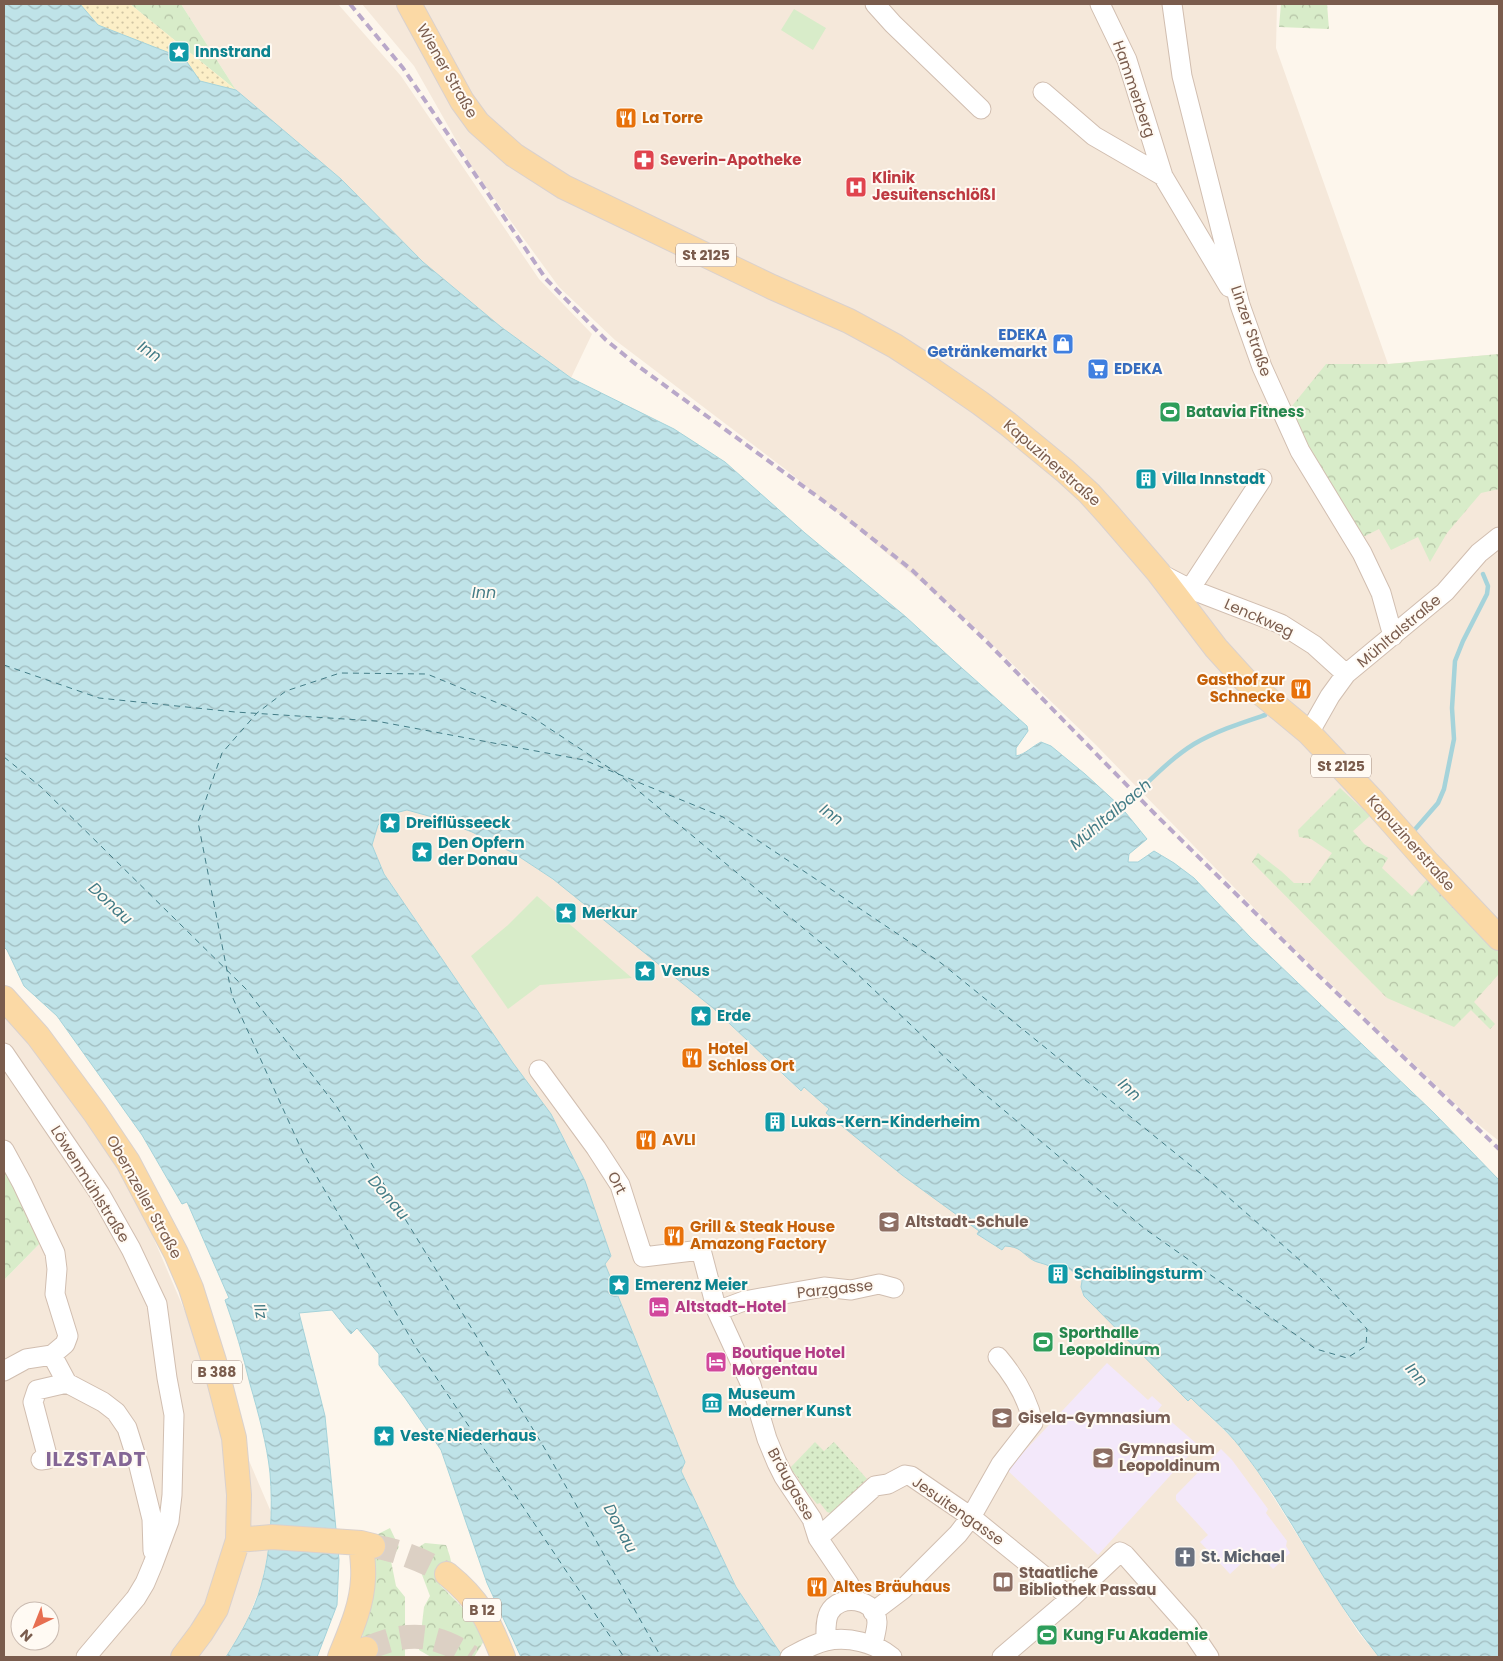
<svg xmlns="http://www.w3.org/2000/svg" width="1503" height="1661" font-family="Poppins,sans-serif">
	<defs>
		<pattern id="grass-dots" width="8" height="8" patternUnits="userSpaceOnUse" patternTransform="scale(1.25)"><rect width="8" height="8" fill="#d8ecc9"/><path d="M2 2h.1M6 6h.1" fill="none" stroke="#b4c2a5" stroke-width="1.8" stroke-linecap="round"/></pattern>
		<pattern id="forest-crowns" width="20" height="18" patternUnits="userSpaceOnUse" patternTransform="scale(1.25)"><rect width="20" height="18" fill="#d8ecc9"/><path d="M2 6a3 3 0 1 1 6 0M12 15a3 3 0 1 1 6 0" fill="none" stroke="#b4c2a5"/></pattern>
		<pattern id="sand-dots" width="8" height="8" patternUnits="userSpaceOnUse" patternTransform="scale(1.25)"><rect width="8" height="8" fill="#fcefc7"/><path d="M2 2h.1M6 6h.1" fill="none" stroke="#d1c5a4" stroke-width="1.8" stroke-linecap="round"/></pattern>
		<pattern id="water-waves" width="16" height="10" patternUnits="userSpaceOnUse" patternTransform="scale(1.25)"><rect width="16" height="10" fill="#bfe3e8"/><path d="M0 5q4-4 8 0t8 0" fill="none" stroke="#a0bbbe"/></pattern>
	</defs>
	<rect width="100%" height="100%" fill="#fdf6ec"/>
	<path fill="#f5e8da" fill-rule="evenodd" d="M181 4H338L401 76 539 279 592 334 571 378 501 327 423 262 341 179 236 90Z
		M362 4H1277L1276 48 1388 364 1499 354V1141L1469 1117 1286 941 1096 745 967 620 789 472 615 340 559 287 472 168 414 66Z
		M407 810 436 818 472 832 515 854 553 879 713 1008 800 1091 804 1087 829 1110 826 1113 902 1175 979 1231 977 1234 1001 1250 1005 1246H1014L1025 1252 1032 1260 1051 1266 1056 1264H1062L1073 1272 1082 1281 1081 1287 1084 1296 1188 1400 1191 1398 1238 1444 1259 1474 1358 1632 1379 1657H783L736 1587 681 1471 605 1264 611 1256 551 1114 513 1063 384 874 372 845 378 825 387 815Z
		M4 1013 74 1100 138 1202 271 1512 267 1557 261 1586 243 1630 226 1657H4V1280L47 1236 4 1153ZM20 1611H50V1641H20Z"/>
	<path fill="#f3e8fa" d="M1107 1363 1148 1400 1152 1396 1162 1405 1158 1410 1198 1445 1098 1555 1007 1470Z
		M1221 1449 1232 1460 1268 1509 1266 1513 1287 1541 1286 1546 1290 1553 1273 1569 1258 1553 1247 1563 1244 1561 1230 1574 1200 1542 1208 1535 1176 1500V1495Z"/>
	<path fill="url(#grass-dots)" d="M815 1442 824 1451 834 1442 867 1479 860 1485V1491L831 1513 827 1512 820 1503 817 1504 798 1481 799 1479 790 1468Z"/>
	<path fill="url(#forest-crowns)" d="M130 4H181L236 90Z
		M1281 4H1327L1329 29 1279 27Z
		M1499 354V489L1481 493 1447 533 1430 562 1418 537 1391 550 1379 529 1363 537 1288 411 1326 364H1389Z
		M1340 788 1370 816 1353 831 1364 844 1388 858 1382 868 1412 896 1430 876 1499 947V976L1498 975 1474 1002 1495 1024 1490 1029 1471 1010 1454 1027 1387 998 1252 862 1258 853 1281 871 1294 883H1310L1332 853 1311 839 1299 837 1298 830Z
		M4 1153 47 1236 4 1280Z
		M390 1528 399 1547 391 1561 396 1586 405 1597V1657H371L362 1639 376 1535Z
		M425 1543 446 1545C454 1567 453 1566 440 1585L468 1613 484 1641 474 1657H431L419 1650 424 1607 430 1596 418 1564 419 1547Z"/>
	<path fill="url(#sand-dots)" d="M80 4H130L236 90 200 81 184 59 98 25Z"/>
	<path fill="#d8ecc9" d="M794 9 826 28 813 50 781 30Z
		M537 896 632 978 540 985 508 1009 471 956 508 925Z"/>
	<path fill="url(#water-waves)" stroke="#a5d3da" d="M4 4H80L98 25 185 59 200 81 236 90 341 179 423 262 501 327 571 378 674 429 725 462 805 533 906 617 954 661 1027 726 1028 731 1016 748V756C1026 754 1031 747 1041 742L1051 746 1085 774 1121 807 1147 839 1129 854 1128 862H1138L1154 851 1174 863 1194 878 1250 937 1434 1113 1499 1180V1657H1379C1326 1592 1291 1513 1240 1447 1226 1429 1207 1414 1191 1398L1188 1401 1084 1296 1081 1287 1082 1281C1074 1273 1063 1259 1051 1267 1045 1263 1036 1263 1031 1259 1020 1251 1020 1247 1005 1246L1002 1250 977 1234 979 1231 902 1175 826 1113 829 1109 804 1087 801 1091 713 1008 553 879 515 854 472 832 436 818 407 810 387 815 378 825 372 845 384 874 513 1063 551 1114 585 1181 611 1256 605 1264 685 1462 681 1471 736 1587 783 1657H521L487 1583 441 1450 405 1398 379 1365V1354L357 1328 351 1334 332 1310 299 1313 325 1416 339 1560 337 1605 317 1657H226C240 1635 254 1611 261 1586 271 1552 273 1508 270 1473 267 1444 258 1412 250 1384 243 1355 235 1328 225 1300L229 1298 187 1202 182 1204 142 1135 57 1016 24 986 7 950 4 947Z"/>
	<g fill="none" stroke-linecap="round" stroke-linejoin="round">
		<path stroke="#a5d3da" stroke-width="4.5" d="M1117 810C1143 789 1165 762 1194 744 1216 731 1241 723 1265 715
			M1411 834 1438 803 1444 789 1454 739 1452 708 1455 661 1463 641 1487 594 1488 586 1483 574"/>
		<path stroke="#437c86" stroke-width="1" stroke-dasharray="6 5" stroke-linecap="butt" d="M4 665 99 698 235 712 376 721 584 760 723 817 941 963 1211 1182 1319 1277 1367 1329 1366 1346 1347 1358 1316 1349 1145 1229 974 1085 850 967 617 773 532 717 427 674 340 673 286 691 257 713 222 753 198 822 232 996 303 1153 417 1349 624 1657
			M4 757 41 787 246 989 337 1107 545 1449 661 1657"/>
		<path stroke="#dcd0c4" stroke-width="24" stroke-dasharray="24 12" stroke-linecap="butt" d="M373 1546C400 1551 423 1560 447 1574
			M366 1649C406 1631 435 1632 471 1657"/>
		<g stroke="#d1beb0" stroke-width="21">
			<path id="minor" d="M875 4 893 24 981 109
				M1100 4 1127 60 1163 176 1229 287
				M1172 4 1182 76 1240 305 1262 367 1300 451 1362 553 1381 593 1393 636
				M1043 92 1094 136 1163 176
				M1161 574 1190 589 1281 624 1314 645 1346 674
				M1190 589 1262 479
				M1309 733 1330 696 1346 674 1445 592 1479 553 1499 537
				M4 1053 100 1194 131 1249 157 1304 167 1378 174 1415 172 1495 169 1521 153 1564 145 1583 136 1598 86 1657
				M539 1070 596 1148 620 1185 643 1257 701 1250 717 1311 751 1385 767 1439 777 1463 784 1477 812 1519 818 1538 849 1584 854 1600
				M4 1150 22 1183 55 1253 57 1269 55 1294 68 1336 65 1344 52 1355 26 1359 4 1371
				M717 1311 744 1301 824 1287 851 1290 879 1284 894 1288
				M52 1355 67 1383 103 1402 116 1412 127 1428 139 1466 152 1519 153 1551
				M41 1460 48 1459 33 1402 37 1390 67 1383
				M818 1538 875 1486 888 1484 905 1475 911 1476 971 1517 1071 1598
				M873 1612 902 1590 958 1534 971 1517 1001 1464 1033 1423C1028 1399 1014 1376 998 1357
				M826 1641C826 1632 825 1621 829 1613 839 1593 876 1598 877 1622 877 1629 874 1638 873 1645
				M790 1657C801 1651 813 1644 826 1641 848 1636 875 1643 892 1657
				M1002 1657 1071 1598 1120 1552 1125 1555 1188 1626 1209 1657"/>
		</g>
		<g stroke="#dad1cd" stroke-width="26">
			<path id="major" d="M409 4 462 101 478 123 514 155 564 187 772 287 849 321 895 346 932 370 980 403 1008 424 1065 471 1089 493 1108 514 1158 572 1216 648 1245 680 1309 733 1374 802 1428 863 1499 938
				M4 998 38 1036 95 1113 128 1162 176 1253 191 1288 214 1361 234 1438 239 1495 238 1540 216 1609 201 1633 183 1657
				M238 1540 272 1537 361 1543 373 1546
				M447 1574C479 1600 488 1619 503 1657
				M340 1657C350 1632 362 1606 363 1579 364 1567 362 1555 361 1543
				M355 1657 366 1649"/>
		</g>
		<use href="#minor" stroke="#fff" stroke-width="19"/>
		<use href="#major" stroke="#fbd9a5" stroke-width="24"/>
		<path stroke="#b9a8c9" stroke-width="4" stroke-dasharray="8 5" stroke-linecap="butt" d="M350 4 403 68 546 279 606 340 638 366 840 513 912 570 988 643 1155 814 1314 971 1499 1149"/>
	</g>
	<defs>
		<g id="sight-square" transform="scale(1.125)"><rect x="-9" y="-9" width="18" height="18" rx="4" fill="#0f9aa8" stroke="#fffaf3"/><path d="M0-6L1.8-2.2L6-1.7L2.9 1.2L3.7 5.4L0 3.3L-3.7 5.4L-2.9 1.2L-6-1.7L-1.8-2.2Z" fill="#fff"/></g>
		<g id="restaurant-square" transform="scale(1.125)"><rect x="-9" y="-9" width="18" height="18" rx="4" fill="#e8710a" stroke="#fffaf3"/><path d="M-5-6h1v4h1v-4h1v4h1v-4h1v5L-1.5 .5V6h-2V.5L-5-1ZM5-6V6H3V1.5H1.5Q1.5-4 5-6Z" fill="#fff"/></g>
		<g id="pharmacy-square" transform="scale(1.125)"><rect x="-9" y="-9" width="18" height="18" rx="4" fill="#e0444e" stroke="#fffaf3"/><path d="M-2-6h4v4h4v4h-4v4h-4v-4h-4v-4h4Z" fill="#fff"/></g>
		<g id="hospital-square" transform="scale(1.125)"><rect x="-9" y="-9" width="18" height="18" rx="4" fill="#e0444e" stroke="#fffaf3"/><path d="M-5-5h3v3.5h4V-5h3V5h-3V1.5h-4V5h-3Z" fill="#fff"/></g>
		<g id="shop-square" transform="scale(1.125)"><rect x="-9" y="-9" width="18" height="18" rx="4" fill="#3f7fe0" stroke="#fffaf3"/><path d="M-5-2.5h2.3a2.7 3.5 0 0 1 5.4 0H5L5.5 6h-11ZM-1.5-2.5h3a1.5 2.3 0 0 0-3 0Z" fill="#fff"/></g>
		<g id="supermarket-square" transform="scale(1.125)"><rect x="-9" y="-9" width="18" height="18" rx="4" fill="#3f7fe0" stroke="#fffaf3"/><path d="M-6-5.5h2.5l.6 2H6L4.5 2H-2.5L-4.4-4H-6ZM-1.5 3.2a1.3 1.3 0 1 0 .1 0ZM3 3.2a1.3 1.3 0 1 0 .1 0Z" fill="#fff"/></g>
		<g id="stadium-square" transform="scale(1.125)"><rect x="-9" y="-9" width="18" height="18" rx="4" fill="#2e9e5b" stroke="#fffaf3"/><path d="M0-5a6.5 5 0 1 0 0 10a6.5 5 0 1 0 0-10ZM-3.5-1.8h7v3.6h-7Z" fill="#fff"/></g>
		<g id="building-square" transform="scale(1.125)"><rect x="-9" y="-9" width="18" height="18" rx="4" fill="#0f9aa8" stroke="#fffaf3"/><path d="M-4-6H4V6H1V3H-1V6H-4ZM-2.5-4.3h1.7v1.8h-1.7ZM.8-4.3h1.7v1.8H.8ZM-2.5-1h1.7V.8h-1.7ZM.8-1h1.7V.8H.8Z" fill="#fff"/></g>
		<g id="school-square" transform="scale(1.125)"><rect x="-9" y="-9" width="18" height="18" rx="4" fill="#8d6e63" stroke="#fffaf3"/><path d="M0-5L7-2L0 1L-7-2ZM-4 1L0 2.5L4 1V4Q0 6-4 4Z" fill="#fff"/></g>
		<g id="hotel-square" transform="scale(1.125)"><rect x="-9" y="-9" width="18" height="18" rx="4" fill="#d1479c" stroke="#fffaf3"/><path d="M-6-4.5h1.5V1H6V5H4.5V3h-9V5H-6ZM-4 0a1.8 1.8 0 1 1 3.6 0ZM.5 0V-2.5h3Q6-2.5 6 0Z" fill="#fff"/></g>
		<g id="museum-square" transform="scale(1.125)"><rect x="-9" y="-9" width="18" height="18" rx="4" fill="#0f9aa8" stroke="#fffaf3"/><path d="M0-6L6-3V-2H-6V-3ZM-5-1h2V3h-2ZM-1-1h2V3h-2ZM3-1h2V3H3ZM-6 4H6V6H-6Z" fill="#fff"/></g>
		<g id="church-square" transform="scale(1.125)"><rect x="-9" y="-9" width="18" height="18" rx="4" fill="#6b7280" stroke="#fffaf3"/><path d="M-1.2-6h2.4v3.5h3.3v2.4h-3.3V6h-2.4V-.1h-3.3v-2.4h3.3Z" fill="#fff"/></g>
		<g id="library-square" transform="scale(1.125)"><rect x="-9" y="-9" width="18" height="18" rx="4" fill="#8d6e63" stroke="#fffaf3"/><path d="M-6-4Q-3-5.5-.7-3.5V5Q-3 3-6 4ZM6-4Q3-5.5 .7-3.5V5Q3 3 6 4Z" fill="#fff"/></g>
	</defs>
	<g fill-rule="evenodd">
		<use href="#sight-square" x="179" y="52"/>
		<use href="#restaurant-square" x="626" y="118"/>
		<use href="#pharmacy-square" x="644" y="160"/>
		<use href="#hospital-square" x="856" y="187"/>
		<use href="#shop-square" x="1063" y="344"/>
		<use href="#supermarket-square" x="1098" y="369"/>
		<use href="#stadium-square" x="1170" y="412"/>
		<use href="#building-square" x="1146" y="479"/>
		<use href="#restaurant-square" x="1301" y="689"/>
		<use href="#sight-square" x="390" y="823"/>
		<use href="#sight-square" x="422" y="852"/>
		<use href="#sight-square" x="566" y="913"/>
		<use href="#sight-square" x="645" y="971"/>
		<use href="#sight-square" x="701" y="1016"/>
		<use href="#restaurant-square" x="692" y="1058"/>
		<use href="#building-square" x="775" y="1122"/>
		<use href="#restaurant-square" x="646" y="1140"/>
		<use href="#school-square" x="889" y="1222"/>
		<use href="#restaurant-square" x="674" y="1236"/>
		<use href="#building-square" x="1058" y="1274"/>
		<use href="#sight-square" x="619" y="1285"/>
		<use href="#hotel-square" x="659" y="1307"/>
		<use href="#stadium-square" x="1043" y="1342"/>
		<use href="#hotel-square" x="716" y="1362"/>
		<use href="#museum-square" x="712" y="1403"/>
		<use href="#school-square" x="1002" y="1418"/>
		<use href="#sight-square" x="384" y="1436"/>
		<use href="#school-square" x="1103" y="1458"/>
		<use href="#church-square" x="1185" y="1557"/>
		<use href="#library-square" x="1003" y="1582"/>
		<use href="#restaurant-square" x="817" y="1587"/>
		<use href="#stadium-square" x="1047" y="1635"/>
	</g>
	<g text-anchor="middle" stroke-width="4" stroke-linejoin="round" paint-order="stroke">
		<g fill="#fffaf3" stroke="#a28b7f" stroke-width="1">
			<rect x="676" y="243.5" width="60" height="23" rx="4"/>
			<rect x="1311" y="754.5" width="60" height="23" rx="4"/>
			<rect x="192" y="1360.5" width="50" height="23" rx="4"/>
			<rect x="463" y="1598.5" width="38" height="23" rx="4"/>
		</g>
		<g font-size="14" font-weight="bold" fill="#7a5c4d">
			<text x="706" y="260">St 2125</text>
			<text x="1341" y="771">St 2125</text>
			<text x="217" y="1377">B 388</text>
			<text x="482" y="1615">B 12</text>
		</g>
		<g font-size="15" font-weight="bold" fill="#0d838f" stroke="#fffaf3" text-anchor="start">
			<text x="195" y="57">Innstrand</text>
			<text x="1162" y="484">Villa Innstadt</text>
			<text x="406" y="828">Dreiflüsseeck</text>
			<text x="438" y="848">Den Opfern<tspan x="438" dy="17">der Donau</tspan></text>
			<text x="582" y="918">Merkur</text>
			<text x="661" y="976">Venus</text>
			<text x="717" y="1021">Erde</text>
			<text x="791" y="1127">Lukas-Kern-Kinderheim</text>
			<text x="1074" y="1279">Schaiblingsturm</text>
			<text x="635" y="1290">Emerenz Meier</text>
			<text x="728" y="1399">Museum<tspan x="728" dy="17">Moderner Kunst</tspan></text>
			<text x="400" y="1441">Veste Niederhaus</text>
		</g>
		<g font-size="15" fill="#7a5c4d" stroke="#fffaf3">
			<text transform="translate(447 71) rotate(60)" y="5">Wiener Straße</text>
			<text transform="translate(1134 89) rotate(71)" y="5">Hammerberg</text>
			<text transform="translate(1251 331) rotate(71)" y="5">Linzer Straße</text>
			<text transform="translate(1052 463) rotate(41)" y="5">Kapuzinerstraße</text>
			<text transform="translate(1259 618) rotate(24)" y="5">Lenckweg</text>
			<text transform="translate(1399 631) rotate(-40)" y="5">Mühltalstraße</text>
			<text transform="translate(1411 843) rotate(48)" y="5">Kapuzinerstraße</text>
			<text transform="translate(617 1183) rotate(63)" y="5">Ort</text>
			<text transform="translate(90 1184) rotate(58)" y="5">Löwenmühlstraße</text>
			<text transform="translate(144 1197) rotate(61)" y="5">Obernzeller Straße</text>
			<text transform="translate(835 1289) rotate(-6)" y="5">Parzgasse</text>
			<text transform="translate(791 1484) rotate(61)" y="5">Bräugasse</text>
			<text transform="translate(958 1511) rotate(35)" y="5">Jesuitengasse</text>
		</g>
		<g font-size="15" font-weight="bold" fill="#c56008" stroke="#fffaf3" text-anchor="start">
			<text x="642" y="123">La Torre</text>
			<text x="1285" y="685" text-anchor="end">Gasthof zur<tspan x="1285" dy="17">Schnecke</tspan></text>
			<text x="708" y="1054">Hotel<tspan x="708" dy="17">Schloss Ort</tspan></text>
			<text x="662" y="1145">AVLI</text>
			<text x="690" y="1232">Grill &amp; Steak House<tspan x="690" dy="17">Amazong Factory</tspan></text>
			<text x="833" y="1592">Altes Bräuhaus</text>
		</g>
		<g font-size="15" font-weight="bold" fill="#be3a42" stroke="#fffaf3" text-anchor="start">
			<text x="660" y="165">Severin-Apotheke</text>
			<text x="872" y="183">Klinik<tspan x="872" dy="17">Jesuitenschlößl</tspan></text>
		</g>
		<g font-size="15" font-weight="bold" fill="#366cbe" stroke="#fffaf3" text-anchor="end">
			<text x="1047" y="340">EDEKA<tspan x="1047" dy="17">Getränkemarkt</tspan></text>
			<text x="1114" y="374" text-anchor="start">EDEKA</text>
		</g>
		<g font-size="15" font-weight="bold" fill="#27864d" stroke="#fffaf3" text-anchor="start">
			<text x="1186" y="417">Batavia Fitness</text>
			<text x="1059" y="1338">Sporthalle<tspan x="1059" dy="17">Leopoldinum</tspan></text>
			<text x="1063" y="1640">Kung Fu Akademie</text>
		</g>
		<g font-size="15" font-weight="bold" fill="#785e54" stroke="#fffaf3" text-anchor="start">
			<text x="905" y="1227">Altstadt-Schule</text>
			<text x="1018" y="1423">Gisela-Gymnasium</text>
			<text x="1119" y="1454">Gymnasium<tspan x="1119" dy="17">Leopoldinum</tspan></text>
			<text x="1019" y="1578">Staatliche<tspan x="1019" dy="17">Bibliothek Passau</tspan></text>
		</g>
		<g font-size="15" font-weight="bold" fill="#b23c85" stroke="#fffaf3" text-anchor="start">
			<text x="675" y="1312">Altstadt-Hotel</text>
			<text x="732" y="1358">Boutique Hotel<tspan x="732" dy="17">Morgentau</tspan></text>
		</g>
		<g font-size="15" font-weight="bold" fill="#5b616d" stroke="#fffaf3" text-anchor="start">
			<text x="1201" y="1562">St. Michael</text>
		</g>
		<g font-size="16" font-style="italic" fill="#437c86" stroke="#fffaf3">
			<text transform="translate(150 351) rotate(34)" y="6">Inn</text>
			<text x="484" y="598">Inn</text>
			<text transform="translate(832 814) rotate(36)" y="6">Inn</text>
			<text transform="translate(1110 814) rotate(-40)" y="6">Mühltalbach</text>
			<text transform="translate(111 903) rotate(43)" y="6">Donau</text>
			<text transform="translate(1130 1089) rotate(43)" y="6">Inn</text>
			<text transform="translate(389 1197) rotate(49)" y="6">Donau</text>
			<text transform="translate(261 1311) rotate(79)" y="6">Ilz</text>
			<text transform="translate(1417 1374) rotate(49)" y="6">Inn</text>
			<text transform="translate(621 1528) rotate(62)" y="6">Donau</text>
		</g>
		<g font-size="20" font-weight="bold" letter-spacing="1" fill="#846695" stroke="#fffaf3">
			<text x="96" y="1466">ILZSTADT</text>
		</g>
	</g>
	<rect width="1503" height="1661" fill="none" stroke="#7a5c4d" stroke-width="10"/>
	<g transform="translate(35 1626) rotate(223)"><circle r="24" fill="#fffaf3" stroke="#cabbb1"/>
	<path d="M0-4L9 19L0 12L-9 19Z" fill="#e76f51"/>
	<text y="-8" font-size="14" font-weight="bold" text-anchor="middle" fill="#7a5c4d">N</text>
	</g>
</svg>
